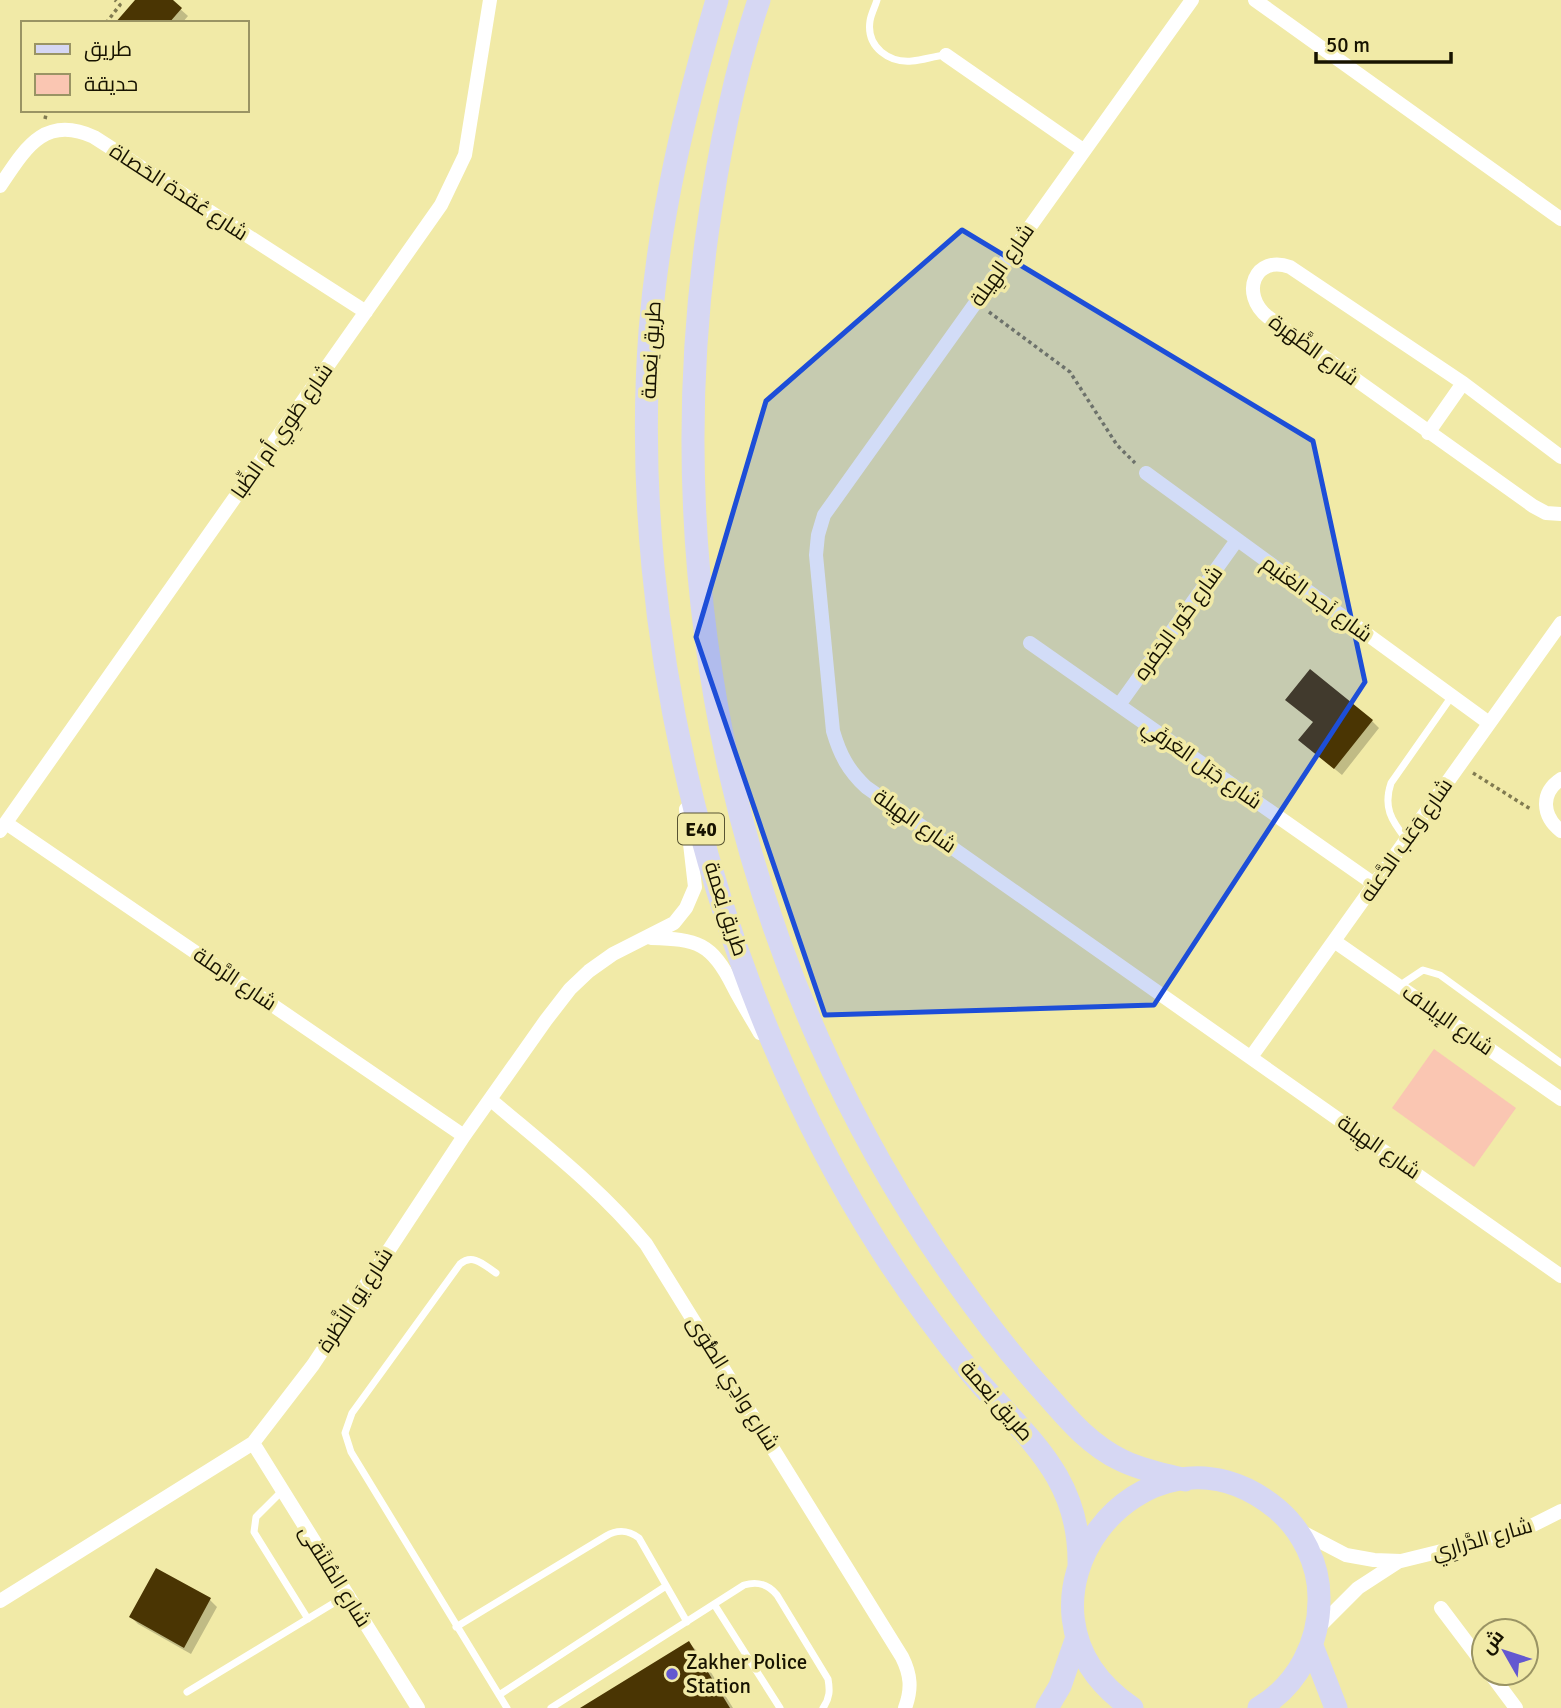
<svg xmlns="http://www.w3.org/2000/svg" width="1561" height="1708" font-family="Signika,Cairo,sans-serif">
	<rect width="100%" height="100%" fill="#f1eaa7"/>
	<path fill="#fac6b2" d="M1434 1049 1516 1108 1474 1167 1392 1108Z"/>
	<path fill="#0003" d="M137 0H170L188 16 182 23H118Z
		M1372 721 1379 728 1342 775 1308 747Z
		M210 1600 217 1607 191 1654 138 1624 131 1617Z
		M689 1643 699 1653 733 1708H584Z"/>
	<path fill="#4a3503" d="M135 0H173L182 8 169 23H115Z
		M1310 669 1373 720 1334 769 1298 740 1313 722 1285 700Z
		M156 1568 211 1598 184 1648 129 1617Z
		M689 1641 730 1708H580Z"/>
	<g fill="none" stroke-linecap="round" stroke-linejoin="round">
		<path stroke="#817b51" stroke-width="3.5" stroke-dasharray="3.5 3.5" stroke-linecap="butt" d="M106 23 120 5 115 0
			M45 119 47 110
			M989 312 1070 372 1117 445 1135 463
			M1473 773 1532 810"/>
		<path stroke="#fff" stroke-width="7" d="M877 0C875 7 871 14 870 21 866 48 890 63 912 61 924 60 934 56 946 55
			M1406 839C1391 820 1383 807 1391 783L1452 696
			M1399 986 1423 970 1440 975 1561 1063
			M496 1273C484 1265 473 1253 460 1264L352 1413 345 1433 351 1452 507 1708
			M282 1491 256 1517 254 1532 308 1619
			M714 1604 780 1708
			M456 1627 606 1536C618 1529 628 1530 639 1538L687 1622
			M187 1692 347 1595
			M499 1695 666 1586
			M551 1708 744 1585C758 1581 768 1584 777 1595L828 1679C830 1690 830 1698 823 1708"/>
		<path stroke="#fff" stroke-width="14" d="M1192 0 824 515 818 535 816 555 833 731C840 755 848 770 866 787L1561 1276
			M1255 0 1561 219
			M946 55 1083 150
			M0 186C25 149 44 114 94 137L366 312
			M1428 433 1463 383
			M1561 457 1463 383 1290 267C1255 254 1239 294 1268 317L1533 506 1546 513 1561 514
			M1146 473 1489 723
			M1030 643 1374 884
			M1119 705 1237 540
			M1561 779C1540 793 1542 816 1561 831
			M6 823 464 1136
			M0 831 441 205 465 155 490 0
			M651 938C697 939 712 943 733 986 741 1002 751 1017 760 1033
			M1334 941 1561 1099
			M1251 1057 1561 623
			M491 1100C545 1146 601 1189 646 1244L902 1657C911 1675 912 1689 905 1708
			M253 1443 418 1708
			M1302 1532 1346 1555 1374 1560 1401 1561 1519 1532 1561 1511
			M0 1601 253 1443 313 1365 464 1136 546 1020 570 989 589 971 613 954 674 923 686 908 695 887 686 809
			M1441 1608 1484 1665
			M1317 1629 1358 1588 1398 1562
			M1490 1673 1516 1708"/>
		<path stroke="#d6d7f3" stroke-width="23" d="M717 0C685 109 659 217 650 331 627 638 715 991 882 1251 909 1293 939 1334 971 1373 1025 1437 1081 1475 1079 1566
			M759 0C733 76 718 156 707 235 657 597 741 979 954 1278 983 1319 1013 1358 1047 1395 1069 1420 1090 1445 1121 1460 1141 1470 1163 1474 1185 1480
			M1312 1646 1336 1708
			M1047 1708 1060 1686 1077 1637
			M1132 1708C983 1607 1145 1399 1277 1509 1302 1530 1319 1564 1319 1597 1320 1642 1298 1685 1259 1708"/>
	</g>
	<path fill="#1d4ed8" fill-opacity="0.2" stroke="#1d4ed8" stroke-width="5" stroke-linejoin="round" d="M962 230 1313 441 1365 682 1154 1005 825 1015 696 637 766 401Z"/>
	<circle fill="#6358d0" stroke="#f1eaa7" stroke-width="2.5" cx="672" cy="1674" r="7"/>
	<g text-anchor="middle" stroke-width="7" stroke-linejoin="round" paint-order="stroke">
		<rect fill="#f1eaa7" stroke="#585432" stroke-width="2" x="678" y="813.5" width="46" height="31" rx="5"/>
		<g font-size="19" font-weight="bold" fill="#171300">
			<text x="701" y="836">E40</text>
		</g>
		<g font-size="21" fill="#171300" stroke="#f1eaa7">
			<text transform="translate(179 192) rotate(33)" y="7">شارع عُقدة الحَصاة</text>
			<text transform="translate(1002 265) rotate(-55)" y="7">شارع الهِيلة</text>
			<text transform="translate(651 350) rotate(-87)" y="7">طريق نِعمة</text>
			<text transform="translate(1314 350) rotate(36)" y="7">شارع الظَّهَرة</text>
			<text transform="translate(282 431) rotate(-55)" y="7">شارع طَوِي أم الظِّبا</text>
			<text transform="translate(1317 599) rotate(36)" y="7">شارع نَجد الغنَيم</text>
			<text transform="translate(1178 623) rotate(-54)" y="7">شارع خُور الجَفره</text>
			<text transform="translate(1202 764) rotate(35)" y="7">شارع جَبَل العَرفَي</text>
			<text transform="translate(915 821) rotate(35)" y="7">شارع الهِيلة</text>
			<text transform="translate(1406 840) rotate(-55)" y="7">شارع وَعَب الدَّعنه</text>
			<text transform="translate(726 909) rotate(72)" y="7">طريق نِعمة</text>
			<text transform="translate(235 979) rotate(34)" y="7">شارع الرَّملة</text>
			<text transform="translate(1448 1020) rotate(35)" y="7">شارع الإيلاف</text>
			<text transform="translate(1379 1147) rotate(35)" y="7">شارع الهِيلة</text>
			<text transform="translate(355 1300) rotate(-57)" y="7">شارع يَو النَّظرة</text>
			<text transform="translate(733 1383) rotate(58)" y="7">شارع وادِي الطُّوَى</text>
			<text transform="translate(997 1401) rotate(49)" y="7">طريق نِعمة</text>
			<text transform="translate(1482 1539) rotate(-16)" y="7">شارع الدَّرارِي</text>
			<text transform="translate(335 1576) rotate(58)" y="7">شارع المُلتَقى</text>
		</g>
		<g font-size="21" fill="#171300" stroke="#f1eaa7" text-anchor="start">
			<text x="686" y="1669">Zakher Police<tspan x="686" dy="24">Station</tspan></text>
		</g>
	</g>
	<rect x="21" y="21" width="228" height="91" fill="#f1eaa7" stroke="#9a9464" stroke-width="2"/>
	<rect x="35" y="44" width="35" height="10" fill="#d6d7f3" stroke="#9a9464" stroke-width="2"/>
	<text x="84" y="56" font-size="21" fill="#171300">طريق</text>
	<rect x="35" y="74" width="35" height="21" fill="#fac6b2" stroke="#9a9464" stroke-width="2"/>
	<text x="84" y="91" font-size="21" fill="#171300">حديقة</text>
	<g transform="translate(1505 1652) rotate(309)"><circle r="33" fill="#f1eaa7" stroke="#9a9464" stroke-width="2"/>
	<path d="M0-5L12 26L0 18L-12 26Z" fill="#6358d0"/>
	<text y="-10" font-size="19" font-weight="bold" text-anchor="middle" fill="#171300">ش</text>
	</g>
	<path d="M1316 52v10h135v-10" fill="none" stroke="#171300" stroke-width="3.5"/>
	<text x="1326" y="52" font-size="21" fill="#171300" stroke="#f1eaa7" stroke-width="5" paint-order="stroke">50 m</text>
</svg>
